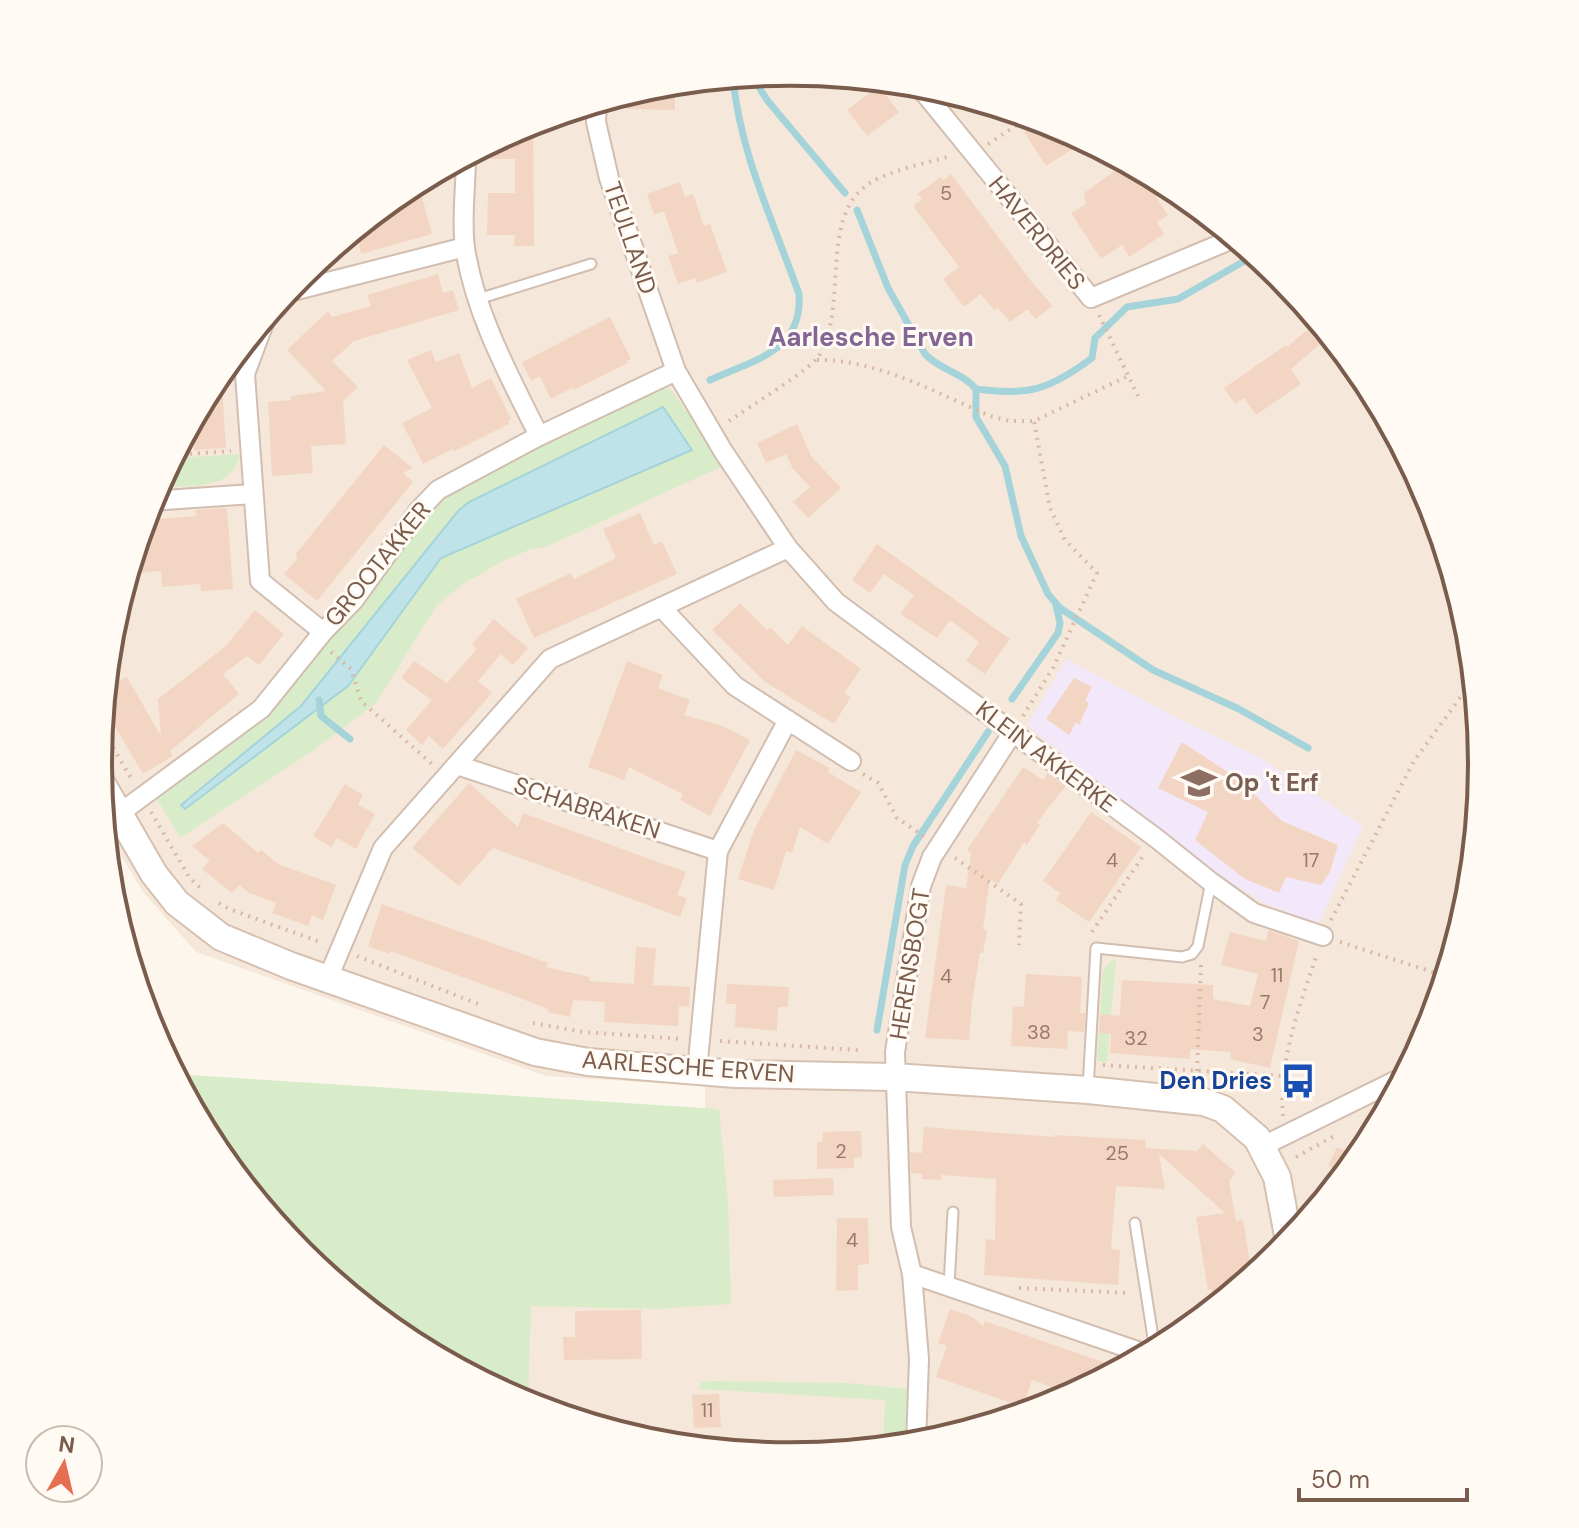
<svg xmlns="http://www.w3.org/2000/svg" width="1579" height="1528" font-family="'DM Sans',sans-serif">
	<rect width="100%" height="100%" fill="#fdf6ec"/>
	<path fill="#f5e8da" d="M790 72 925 85 1055 125 1174 189 1279 275 1365 380 1429 500 1468 629 1481 764 1468 899 1429 1029 1365 1149 1278 1254 1174 1340 1054 1403 924 1443 789 1456 654 1443 524 1403 498 1389 503 1267 705 1134V1086L546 1076 196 952 143 892 104 827 98 764 111 629 150 499 214 379 301 274 405 188 525 125 655 85Z"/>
	<path fill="#f3e8fa" d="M1066 659 1183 721 1259 757 1363 826 1318 925 1262 902 1215 873 1027 726Z"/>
	<path fill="#d8ecc9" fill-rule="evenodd" d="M658 386 671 390 725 465 546 547 531 549 503 561 463 584 437 605 376 703 308 754 180 838 157 799 273 706 449 490ZM692 450 441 558 348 686 186 809 182 805 301 706 469 502Z
		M240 454C234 492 187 485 157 487L172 458Z
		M1111 961H1116L1107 1062 1097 1061 1103 970Z
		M174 1074 719 1109 728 1201 731 1304 657 1309 531 1306 528 1404 524 1403 405 1339 300 1253 214 1148Z
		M712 1381 847 1383 907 1389 905 1445 883 1447 885 1400 699 1389 701 1382Z"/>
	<path fill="#bfe3e8" stroke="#a5d3da" stroke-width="2" d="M663 407 692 450 441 558 348 686 185 809 181 805 301 706 458 511 469 502Z"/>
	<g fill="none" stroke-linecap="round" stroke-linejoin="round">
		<path stroke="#a5d3da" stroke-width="7" d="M752 76 767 100 845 193
			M857 210 888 288 925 354C940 370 963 373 976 389V417L1005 466 1021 536 1048 594 1060 608 1153 670 1239 709 1308 748
			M710 380C753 360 803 352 799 294 774 223 740 154 733 78
			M976 389C1029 396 1049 390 1092 358L1095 338 1127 307 1178 299 1255 255
			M1012 699 1058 633 1060 623 1056 605
			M319 700 321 716 350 739
			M877 1030 905 865 913 846 988 732"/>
	</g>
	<path fill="#f3d5c3" d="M671 84V87L675 88V110L627 109 628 93 655 85Z
		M879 86 899 112 867 136 847 110Z
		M1041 121 1055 125 1085 141 1046 166 1024 132Z
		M533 122 534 246H514L515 235H487L488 193H515V159H490V143Z
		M1126 163 1138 169 1168 215 1157 222 1164 234 1129 257 1122 245 1101 259 1071 213 1086 204 1084 193Z
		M951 174 1031 281 1053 306 1035 319 1028 309 1010 322 998 308 994 310 981 294 964 307 943 279 959 267 913 206 922 199 917 194 941 177 943 180Z
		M418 182 432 234 361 254 356 229 405 188Z
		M680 182 685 197 693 194 704 226 710 224 727 272 697 283 695 278 678 284 668 256 678 253 664 211 654 215 647 194Z
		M438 274 443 293 453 290 459 310 354 341 332 361 358 387 343 401 346 444 311 446 313 473 272 476 268 402 291 400V396L326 391 287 350 328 311 332 317 371 306 367 295Z
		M610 317 631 359 627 360 628 363 574 390 572 388 551 399 540 376 531 381 522 362Z
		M1307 330 1320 344 1291 369 1301 384 1256 415 1244 398 1235 404 1224 388 1286 345 1287 347Z
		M431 350 436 362 459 353 472 388 491 378 511 419 508 421 509 424 455 451 453 449 423 464 402 423 432 408 407 360Z
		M221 372 226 448 194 450 192 422Z
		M797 424 811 456 841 488 808 518 793 502 810 487 793 469 786 454 766 463 757 443Z
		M384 445 413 468 403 473 413 482 317 601 284 574 298 558 295 555Z
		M227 508 233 589 201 591 200 584 162 587 161 571 128 574 144 520 196 516 195 510Z
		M640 513 654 545 662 541 677 574 534 638 516 599 571 573 574 579 616 558 603 529Z
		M877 544 1010 639 985 674 966 661 979 642 950 620 937 638 900 614 914 595 884 574 870 593 852 580Z
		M740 603 767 630 770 627 788 645 802 626 861 669 844 693 851 697 834 724 765 682 712 630Z
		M255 610 284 634 259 665 247 656 223 674 239 694 170 751 173 756 143 774 103 706 105 690 127 677 161 736 158 699 226 646Z
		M494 619 528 648 513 665 501 654 478 681 492 693 443 749 429 736 422 745 406 730 432 700 401 678 414 661 447 683 477 649 472 644Z
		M627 661 663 675 658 688 690 700 684 715 723 726 750 740 710 816 680 800 683 794 629 767 624 780 588 767Z
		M1074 678 1092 687 1085 701 1089 703 1079 725 1076 722 1069 735 1046 719Z
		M1182 742 1237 778 1282 821 1338 845 1330 872 1321 885 1286 877 1279 893 1245 879 1195 840 1208 812 1158 788Z
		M796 750 830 768 828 772 861 792 828 844 800 827 792 853 786 851 774 890 738 879 754 830Z
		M1023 767 1043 780 1048 773 1066 786 1048 808 1037 823 1040 825 1027 845 1024 842 998 884 990 879 983 929 987 930 983 953H980L972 1002 969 1040 925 1038 946 885 966 888 971 853 967 850Z
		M469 783 518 827 523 813 686 872 677 895 687 898 680 917 493 848 459 886 412 848Z
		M345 784 363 795 358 804 375 814 356 849 337 838 331 847 313 836Z
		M1091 812 1141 847 1089 922 1056 900 1060 893 1043 881Z
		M223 823 258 853 261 850 278 864 336 885 323 920 312 915 308 926 272 913 276 903 249 893 239 885 232 893 202 869 210 861 192 846Z
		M382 904 548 963 546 967 590 977 589 981 634 984 636 947 656 948 653 985 690 987 689 1007 679 1006 678 1026 604 1022 605 1002 573 1000 570 1017 547 1012 548 1009 504 992 390 951 389 954 368 946Z
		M1268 930 1299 941 1270 1068 1230 1059 1231 1052 1190 1049V1059L1110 1053 1111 1034 1099 1033 1100 1014 1120 1016 1122 980 1213 985V999L1250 1006 1258 974 1221 965 1230 932 1266 941Z
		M1026 974 1082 977 1080 1013H1085L1084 1032 1068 1031 1067 1049 1011 1046 1013 1006 1024 1007Z
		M727 984 789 987 788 1007H778L777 1031 735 1027 736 1004H726Z
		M924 1127 1054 1137V1135L1146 1140 1145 1148 1197 1151 1203 1144 1236 1173 1229 1181 1236 1221 1243 1220 1252 1275 1214 1307 1211 1289 1208 1290 1196 1217 1225 1213 1159 1154 1165 1189 1116 1186 1111 1249 1120 1250 1118 1285 984 1275 986 1239 995 1240 996 1179 941 1175V1180L922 1179V1174L911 1173 910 1152 922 1153Z
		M861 1131 862 1157 854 1158V1168L817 1169V1142H822L823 1132Z
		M1337 1147 1358 1156 1344 1174 1328 1166Z
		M833 1178 834 1195 774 1197 773 1180Z
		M837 1218H868L869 1264 858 1265V1290L836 1291Z
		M950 1309 971 1316 983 1326 985 1321 1120 1368 1072 1394 1032 1380 1023 1407 936 1377 947 1346 938 1343Z
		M641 1310 642 1359 564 1360 563 1337H575V1311Z
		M719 1394 721 1427 694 1428 692 1395Z"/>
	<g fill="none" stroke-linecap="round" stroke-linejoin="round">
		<g stroke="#d1beb0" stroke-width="13">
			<path id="lane" d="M478 299 591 264
				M1088 1089 1096 948 1182 957 1192 954 1198 946 1211 882
				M1135 1223 1155 1350
				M949 1286 953 1212"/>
		</g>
		<g stroke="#d1beb0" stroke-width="22">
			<path id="street" d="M918 85 1091 298 1235 238
				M597 103 596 122 609 178 676 371 723 451 788 548 836 602 1156 838 1211 882 1254 913 1323 936
				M466 156C466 186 461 219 465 248 475 314 510 377 539 436
				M285 293 465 247
				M267 315 245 374 260 581 323 632
				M150 501 253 494
				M661 607 735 686 851 761
				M457 765 718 851
				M120 813 261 709 323 632 354 600 419 510 438 490 539 436 676 371
				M328 978 383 848 550 659 788 548
				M697 1071 718 851 788 720
				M1263 1146 1403 1077
				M912 1274 1146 1354
				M916 1444 919 1359 912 1274 901 1227 895 1052 921 886 932 857 1013 732"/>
		</g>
		<g stroke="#d6c0b0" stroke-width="30">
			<path id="secondary" d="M99 779 154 874 177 903 221 937 291 966 535 1052 588 1062 735 1074 894 1077 1088 1090 1204 1102 1223 1109 1257 1138 1277 1177 1289 1241"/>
		</g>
		<path stroke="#d9b8a5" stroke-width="4" stroke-dasharray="2 6" stroke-linecap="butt" d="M988 144 1029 117
			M1099 315 1138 396
			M817 360C876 359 937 393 990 416L1009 421H1034L1128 376
			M729 421C746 409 810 370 819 356 851 303 814 207 879 178 901 168 927 163 950 156
			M174 455 231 451
			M331 652 351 669 361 701 432 764
			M1023 716 1053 668 1097 573 1065 540 1050 508 1034 421
			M101 727 132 780
			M863 774 878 783 897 818 925 837
			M151 812 189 877 200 888
			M955 858 1021 904 1019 945
			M219 903 229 909 323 943
			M1331 920 1414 761 1473 680
			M1092 932 1145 853
			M1340 942 1445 976
			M357 956 483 1006
			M533 1023 583 1032 683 1039
			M720 1041 858 1050
			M1103 1065 1284 1076
			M1197 1071 1201 965
			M1283 1116C1278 1062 1300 1005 1317 954
			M1296 1157 1336 1135
			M1019 1288 1130 1293"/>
		<use href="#lane" stroke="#fff" stroke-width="9"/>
		<use href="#street" stroke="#fff" stroke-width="18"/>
		<use href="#secondary" stroke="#fff" stroke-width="26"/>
	</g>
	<defs>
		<g id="school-bare" transform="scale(2.76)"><path d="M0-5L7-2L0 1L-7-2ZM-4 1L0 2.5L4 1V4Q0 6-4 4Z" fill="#8d6e63" stroke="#fffaf3" stroke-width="2.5" paint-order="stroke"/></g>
		<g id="bus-bare" transform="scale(2.76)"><path d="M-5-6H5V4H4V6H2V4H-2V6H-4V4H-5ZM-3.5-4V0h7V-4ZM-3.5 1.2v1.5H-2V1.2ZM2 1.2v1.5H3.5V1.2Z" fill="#1a4fb4" stroke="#fffaf3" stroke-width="2.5" paint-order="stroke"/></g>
	</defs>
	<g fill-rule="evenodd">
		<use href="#school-bare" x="1199" y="783"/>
		<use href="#bus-bare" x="1298" y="1081"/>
	</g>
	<g text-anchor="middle" stroke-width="6" stroke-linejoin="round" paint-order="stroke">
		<g font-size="20" fill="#987a6a">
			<text x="946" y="200">5</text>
			<text x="1112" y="867">4</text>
			<text x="1311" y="867">17</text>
			<text x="1277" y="982">11</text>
			<text x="946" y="983">4</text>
			<text x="1265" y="1009">7</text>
			<text x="1039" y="1039">38</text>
			<text x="1258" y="1041">3</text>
			<text x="1136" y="1045">32</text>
			<text x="841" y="1158">2</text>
			<text x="1117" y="1160">25</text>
			<text x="852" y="1247">4</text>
			<text x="707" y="1417">11</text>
		</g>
		<g font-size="24" fill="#7a5c4d" stroke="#fffaf3">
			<text transform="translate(1037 233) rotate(51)" y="8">HAVERDRIES</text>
			<text transform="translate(630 238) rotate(71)" y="8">TEULLAND</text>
			<text transform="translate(378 564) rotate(-51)" y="8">GROOTAKKER</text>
			<text transform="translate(1046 757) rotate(37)" y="8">KLEIN AKKERKE</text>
			<text transform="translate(587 808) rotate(18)" y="8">SCHABRAKEN</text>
			<text transform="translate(910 964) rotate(-81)" y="8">HERENSBOGT</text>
			<text transform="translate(688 1067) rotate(4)" y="8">AARLESCHE ERVEN</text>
		</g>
		<g font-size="24" font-weight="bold" fill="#785e54" stroke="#fffaf3" text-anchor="start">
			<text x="1225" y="791">Op 't Erf</text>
		</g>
		<g font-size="24" font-weight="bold" fill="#164399" stroke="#fffaf3" text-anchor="end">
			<text x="1272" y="1089">Den Dries</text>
		</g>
		<g font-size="26" font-weight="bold" fill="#846695" stroke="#fffaf3">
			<text x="871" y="346">Aarlesche Erven</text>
		</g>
	</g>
	<path d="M0 0H1579V1528H0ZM112 764a678 678 0 1 1 1356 0a678 678 0 1 1-1356 0Z" fill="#fffaf3" fill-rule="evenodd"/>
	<path fill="none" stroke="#7a5c4d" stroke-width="4" d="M112 764a678 678 0 1 1 1356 0a678 678 0 1 1-1356 0Z"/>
	<g transform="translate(64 1464) rotate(8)"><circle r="38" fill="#fffaf3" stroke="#cabbb1" stroke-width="2"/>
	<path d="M0-6L14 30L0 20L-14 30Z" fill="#e76f51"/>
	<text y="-12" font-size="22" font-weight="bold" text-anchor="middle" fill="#7a5c4d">N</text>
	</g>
	<path d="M1299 1488v12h168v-12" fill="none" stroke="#7a5c4d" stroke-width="4"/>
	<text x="1311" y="1488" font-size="24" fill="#7a5c4d" stroke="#fffaf3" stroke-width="6" paint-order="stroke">50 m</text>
</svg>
